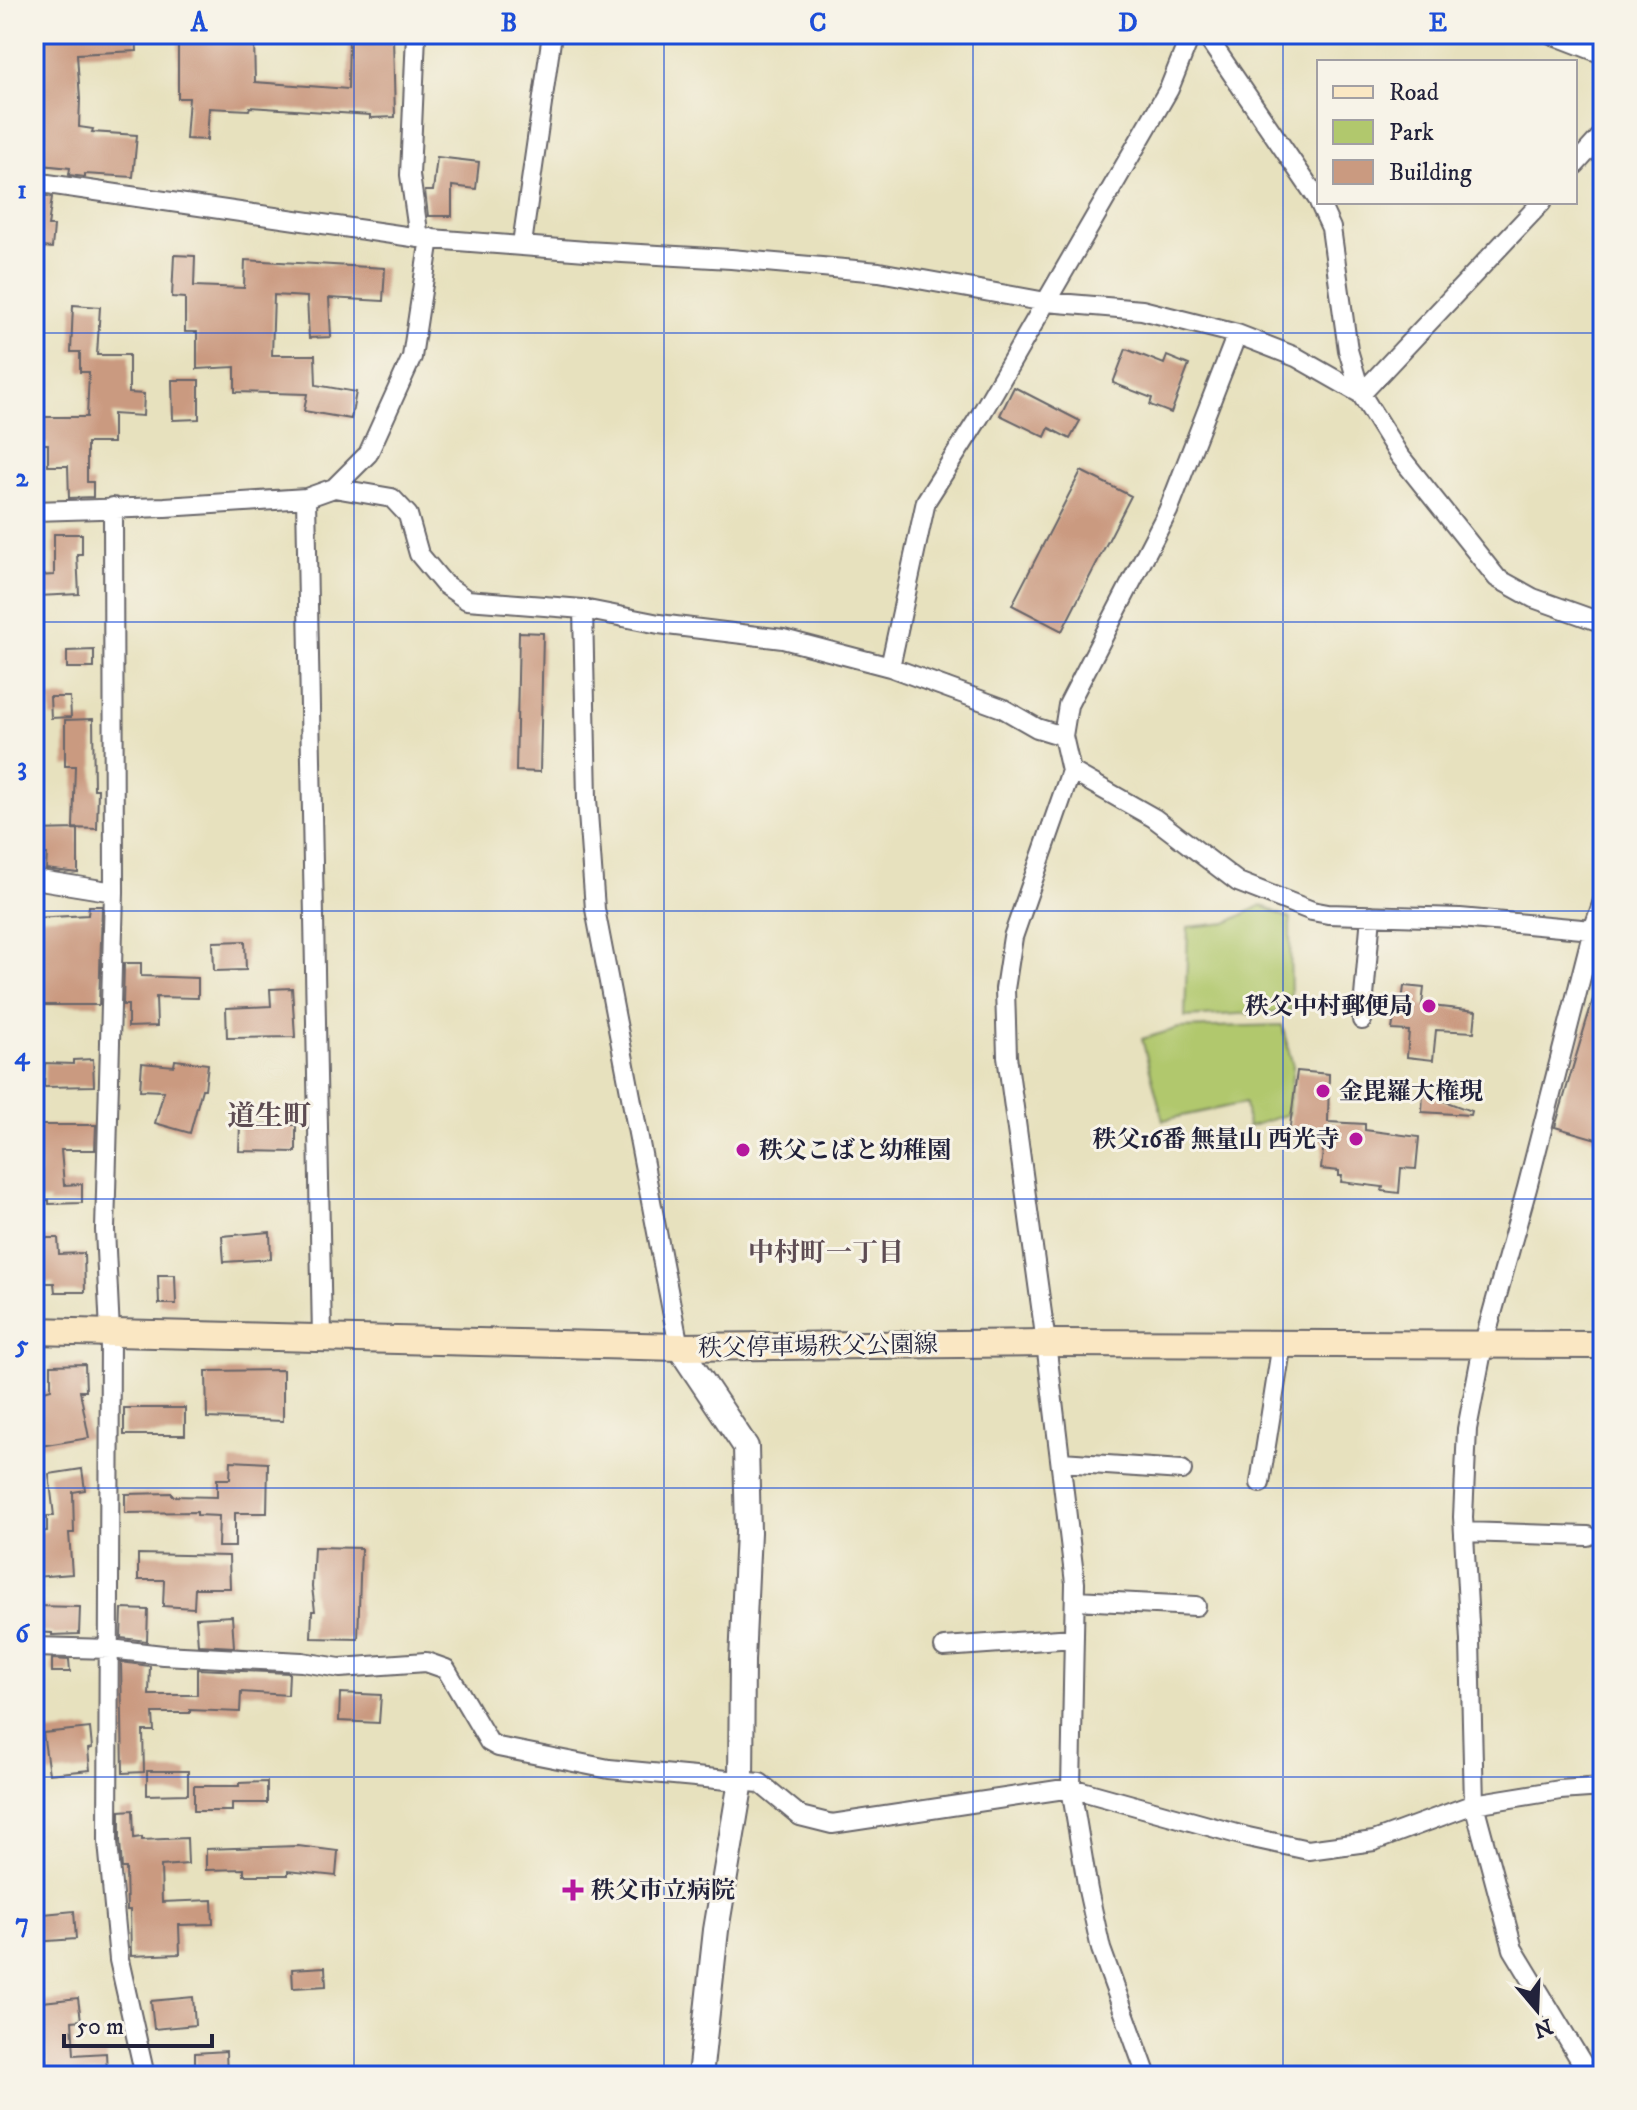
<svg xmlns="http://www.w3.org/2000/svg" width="1637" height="2110" font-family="'IM FELL DW Pica','Noto Serif JP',serif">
	<rect width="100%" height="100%" fill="#f7f3e8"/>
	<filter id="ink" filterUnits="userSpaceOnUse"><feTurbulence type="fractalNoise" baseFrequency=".0125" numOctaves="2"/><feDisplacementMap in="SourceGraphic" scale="16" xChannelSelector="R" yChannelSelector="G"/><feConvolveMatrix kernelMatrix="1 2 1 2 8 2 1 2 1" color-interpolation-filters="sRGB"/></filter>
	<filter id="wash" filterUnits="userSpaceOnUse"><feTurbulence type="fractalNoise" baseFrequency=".006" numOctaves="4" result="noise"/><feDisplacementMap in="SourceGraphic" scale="32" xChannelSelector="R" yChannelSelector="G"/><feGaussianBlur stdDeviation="1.8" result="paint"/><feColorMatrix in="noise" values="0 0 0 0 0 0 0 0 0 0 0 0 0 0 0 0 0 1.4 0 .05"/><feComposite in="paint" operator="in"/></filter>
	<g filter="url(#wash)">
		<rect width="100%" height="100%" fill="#e7e1be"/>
		<path fill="#b1c86d" stroke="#6a7554" stroke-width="2" d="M1261 905 1290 919 1291 1011 1185 1017 1188 927 1227 923Z
			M1282 1025 1293 1066 1288 1114 1248 1127 1245 1103 1163 1120 1142 1039 1179 1028Z"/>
		<g id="blocks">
			<path fill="#ca9a80" d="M34 34H136L137 51 77 54 80 99 79 127 93 129 92 132 137 135 133 177 85 174V177L69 175 70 168 42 165 45 138H34Z
				M349 34H377V38H393L395 117 370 118V115L250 107 249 110 209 108 207 140 186 139 189 98H178V42L254 40 255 82 348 89Z
				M437 157 479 162 476 189 452 186V216H428L425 191H433Z
				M34 194 52 197 48 226H54L52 248 44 247 43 255 34 254Z
				M174 255 195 256 194 286 244 288 245 260 385 268 383 301 329 298 331 337 309 338 307 297 274 295 272 355H315L316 385 356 392 351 419 304 411 307 394 235 392V367L197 369V332H185V298L172 297Z
				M73 305 100 307 97 355H129V393L144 394 143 416 113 414V443H87V482H93V497L69 498 68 466H48V444H34V417H87L89 372H80V352H71Z
				M1126 349 1164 364 1167 356 1189 365 1171 413 1150 405 1152 398 1113 383Z
				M172 380H199V419L173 420Z
				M1014 387 1080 421 1070 439 1049 428 1045 437 1000 415Z
				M1081 471 1131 496 1062 631 1012 605Z
				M54 534H82V554H77L79 594 38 596 37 576 54 575Z
				M519 632 543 633 540 772 516 771Z
				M94 650V668H67V651Z
				M50 697H70L71 717 51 718Z
				M93 719 94 789H98L97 829 73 828 75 766H65V720Z
				M78 829V873L46 869 47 854 34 855V830Z
				M89 906H102L99 1005H34V918L88 915Z
				M245 941 246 970 214 971 213 942Z
				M124 963H141V976L198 978V998L156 997 157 1026 128 1027V1005H123Z
				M1599 979H1603V1141L1555 1127Z
				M1404 986 1424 988 1422 1005 1476 1011 1474 1032 1436 1030 1433 1060 1407 1057 1409 1031 1392 1030 1396 1002 1402 1003Z
				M292 988 295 1037 227 1038 226 1008 271 1006 270 989Z
				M93 1059 94 1086 44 1087 45 1063 73 1064V1060Z
				M175 1060 208 1064 205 1089H202L190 1133 155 1123 164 1091 140 1090 142 1063 174 1066Z
				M1297 1071 1329 1074 1328 1122 1365 1124V1130L1419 1137 1416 1169 1401 1168 1399 1193 1382 1191 1383 1187 1341 1182 1342 1176H1339V1171L1321 1169 1324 1141 1316 1140 1315 1137 1289 1134Z
				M1423 1093 1471 1111 1470 1115 1422 1112Z
				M240 1124 296 1125V1152L239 1151Z
				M35 1125H96L95 1150H61L64 1185 82 1184V1203L49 1204V1200L34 1201V1176L39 1175Z
				M270 1232 271 1259 224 1262 222 1236Z
				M40 1238H58L59 1254 84 1253 85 1292H55L54 1283H42Z
				M158 1275H175L176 1304H159Z
				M85 1364 86 1391H80L89 1438 34 1447V1394L51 1389V1365Z
				M283 1370V1421L207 1418 206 1371Z
				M124 1408H185V1435H124Z
				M231 1461 268 1463 267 1513H235V1547H218L219 1516 197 1515V1512L125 1513V1494L172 1493V1496L217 1497V1479H230Z
				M82 1469 85 1490 73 1492 74 1533H69L72 1574 34 1577V1532L47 1531V1516H54L49 1474Z
				M314 1547 361 1548 358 1639 311 1638 312 1611H315L312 1587Z
				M138 1554 229 1556 230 1588H195L194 1608 163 1606 164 1580H138Z
				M34 1606 80 1607 79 1634 52 1635V1633L34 1632Z
				M122 1609 148 1610 147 1641 121 1638Z
				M232 1616 234 1647 198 1645 196 1618Z
				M52 1659 69 1660 70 1672H52Z
				M121 1662 150 1666 149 1695H197V1669L289 1673 288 1695 241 1692 240 1712 190 1710V1713H153L154 1731H143L144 1772 123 1773Z
				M340 1693 381 1695 379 1723 339 1721Z
				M90 1728 92 1748 88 1749 90 1770 49 1774 43 1733Z
				M147 1771H188V1794L147 1795Z
				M267 1782V1803H232V1811H194V1786H239V1783Z
				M133 1810 134 1838 142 1837V1840L187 1838 188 1864 161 1866 162 1902 212 1900 213 1924 179 1925 180 1954 131 1956 130 1910H127L126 1868H122L120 1841V1811Z
				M298 1846 338 1851 336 1876 288 1871V1875H244V1869L206 1870V1849Z
				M74 1911 76 1939 34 1942V1915Z
				M325 1967 326 1986 293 1988 292 1969Z
				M193 1997 195 2025 154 2029 151 2001Z
				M78 1998 81 2020 72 2021 74 2055 106 2053 107 2072 76 2074V2076H48L43 2024 34 2025V2003Z
				M226 2051 227 2076H195V2053Z"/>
		</g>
	</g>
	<g filter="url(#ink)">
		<use href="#blocks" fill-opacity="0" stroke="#676569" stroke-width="2"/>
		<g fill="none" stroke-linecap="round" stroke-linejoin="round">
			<g stroke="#676569" stroke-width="22">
				<path id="minor" d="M416 34 410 175 419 238
					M1205 34 1319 201
					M1551 34 1603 54
					M1575 165 1603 134
					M34 182 419 238 586 251 731 259 879 272 1046 302 1142 310 1237 334 1296 357 1361 394
					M1319 202 1331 228 1348 350 1361 394 1399 455 1497 578 1533 598 1603 623
					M522 244 552 34
					M1237 334 1168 511 1068 705 1063 736 1071 771 1154 818 1238 882 1312 911 1328 914 1460 918 1593 930 1603 901
					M1361 394 1542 202
					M334 488 392 498 408 515 419 554 444 584 467 600 583 609 659 624 783 639 890 667 1002 708 1037 728 1063 736
					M306 498 322 1337
					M113 507 114 892 105 1230 110 1332 108 1842 119 1960 145 2076
					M34 511 165 507 306 498 334 488 368 454 412 357 430 238
					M583 609 587 799 595 909 679 1347
					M890 667 926 501 980 416 1169 89 1191 34
					M1071 771 1013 937 1005 989 1007 1056 1046 1343 1075 1583 1071 1788 1088 1890 1101 1949 1147 2076
					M34 879 114 892
					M1362 1020 1371 915
					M1061 1462 1182 1470
					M1260 1483 1282 1343
					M1464 1532 1588 1536
					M1075 1600 1196 1606
					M34 1647 110 1649 163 1655 302 1662 340 1668 426 1662 446 1669 489 1742 498 1747 609 1769 760 1783 800 1816 832 1824 1071 1788 1248 1837 1308 1850 1374 1841 1474 1804 1560 1790 1603 1787
					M944 1647 1074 1638
					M1590 2076 1513 1949 1474 1804 1470 1641 1463 1517 1467 1429 1483 1346 1527 1188 1593 930"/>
			</g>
			<g stroke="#676569" stroke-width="28">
				<path id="tertiary" d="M679 1347 746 1447 748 1532 742 1661 741 1781 716 1930 700 2076"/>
			</g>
			<g stroke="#676569" stroke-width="30">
				<path id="secondary" d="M34 1331 679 1347 1046 1343 1603 1345"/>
			</g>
			<use href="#minor" stroke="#fff" stroke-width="18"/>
			<use href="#tertiary" stroke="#fff" stroke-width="24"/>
			<use href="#secondary" stroke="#fae7c3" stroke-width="26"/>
		</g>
	</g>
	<path fill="none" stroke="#1d4ed8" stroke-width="2" stroke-opacity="0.55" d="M354 34V2076M664 34V2076M973 34V2076M1283 34V2076M34 333H1603M34 622H1603M34 911H1603M34 1199H1603M34 1488H1603M34 1777H1603"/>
	<g fill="#b5179e" stroke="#f7f3e8" stroke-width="3">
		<circle cx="1429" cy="1006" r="8"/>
		<circle cx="1323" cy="1091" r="8"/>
		<circle cx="1356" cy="1139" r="8"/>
		<circle cx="743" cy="1150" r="8"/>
		<path d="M569 1878h8v8h8v8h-8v8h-8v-8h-8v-8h8z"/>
	</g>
	<g text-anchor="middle" stroke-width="6" stroke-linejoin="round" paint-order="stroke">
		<g font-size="24" font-weight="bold" fill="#22223b" stroke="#f7f3e8" text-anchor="start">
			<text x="1413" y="1014" text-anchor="end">秩父中村郵便局</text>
			<text x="1339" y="1099">金毘羅大権現</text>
			<text x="1340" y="1147" text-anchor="end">秩父16番 無量山 西光寺</text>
			<text x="759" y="1158">秩父こばと幼稚園</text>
			<text x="591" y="1898">秩父市立病院</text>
		</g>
		<g font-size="24" fill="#22223b" stroke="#f7f3e8">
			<text transform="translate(818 1346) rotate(-1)" y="8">秩父停車場秩父公園線</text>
		</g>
		<g font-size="26" font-weight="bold" fill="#5d4c53" stroke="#f7f3e8">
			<text x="826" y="1261">中村町一丁目</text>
		</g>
		<g font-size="28" font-weight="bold" fill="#5d4c53" stroke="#f7f3e8">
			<text x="269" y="1125">道生町</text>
		</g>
	</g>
	<rect width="1637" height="2110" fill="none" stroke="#f7f3e8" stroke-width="88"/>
	<rect x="1317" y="60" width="260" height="144" fill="#f7f3e8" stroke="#a29fa3" stroke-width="2"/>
	<rect x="1333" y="86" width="40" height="12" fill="#fae7c3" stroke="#a29fa3" stroke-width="2"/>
	<text x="1389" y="100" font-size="24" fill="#22223b">Road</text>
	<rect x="1333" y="120" width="40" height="24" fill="#b1c86d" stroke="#a29fa3" stroke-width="2"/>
	<text x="1389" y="140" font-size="24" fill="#22223b">Park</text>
	<rect x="1333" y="160" width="40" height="24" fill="#ca9a80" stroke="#a29fa3" stroke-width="2"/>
	<text x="1389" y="180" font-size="24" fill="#22223b">Building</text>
	<g transform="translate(1537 2010) rotate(161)" stroke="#f7f3e8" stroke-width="6" paint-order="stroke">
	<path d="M0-6L14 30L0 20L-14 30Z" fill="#22223b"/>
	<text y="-12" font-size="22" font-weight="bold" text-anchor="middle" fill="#22223b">N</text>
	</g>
	<path d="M64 2034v12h148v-12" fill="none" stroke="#22223b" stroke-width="4"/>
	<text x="76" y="2034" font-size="24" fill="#22223b" stroke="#f7f3e8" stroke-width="6" paint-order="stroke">50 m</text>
	<rect x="44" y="44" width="1549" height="2022" fill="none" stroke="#1d4ed8" stroke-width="3"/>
	<g font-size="26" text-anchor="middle" font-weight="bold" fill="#1d4ed8">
		<text x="199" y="31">A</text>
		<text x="509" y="31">B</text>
		<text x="818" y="31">C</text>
		<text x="1128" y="31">D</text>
		<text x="1438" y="31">E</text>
		<text x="22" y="198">1</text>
		<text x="22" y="486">2</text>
		<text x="22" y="775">3</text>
		<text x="22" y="1064">4</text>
		<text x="22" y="1353">5</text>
		<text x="22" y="1642">6</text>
		<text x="22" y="1931">7</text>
	</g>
</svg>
